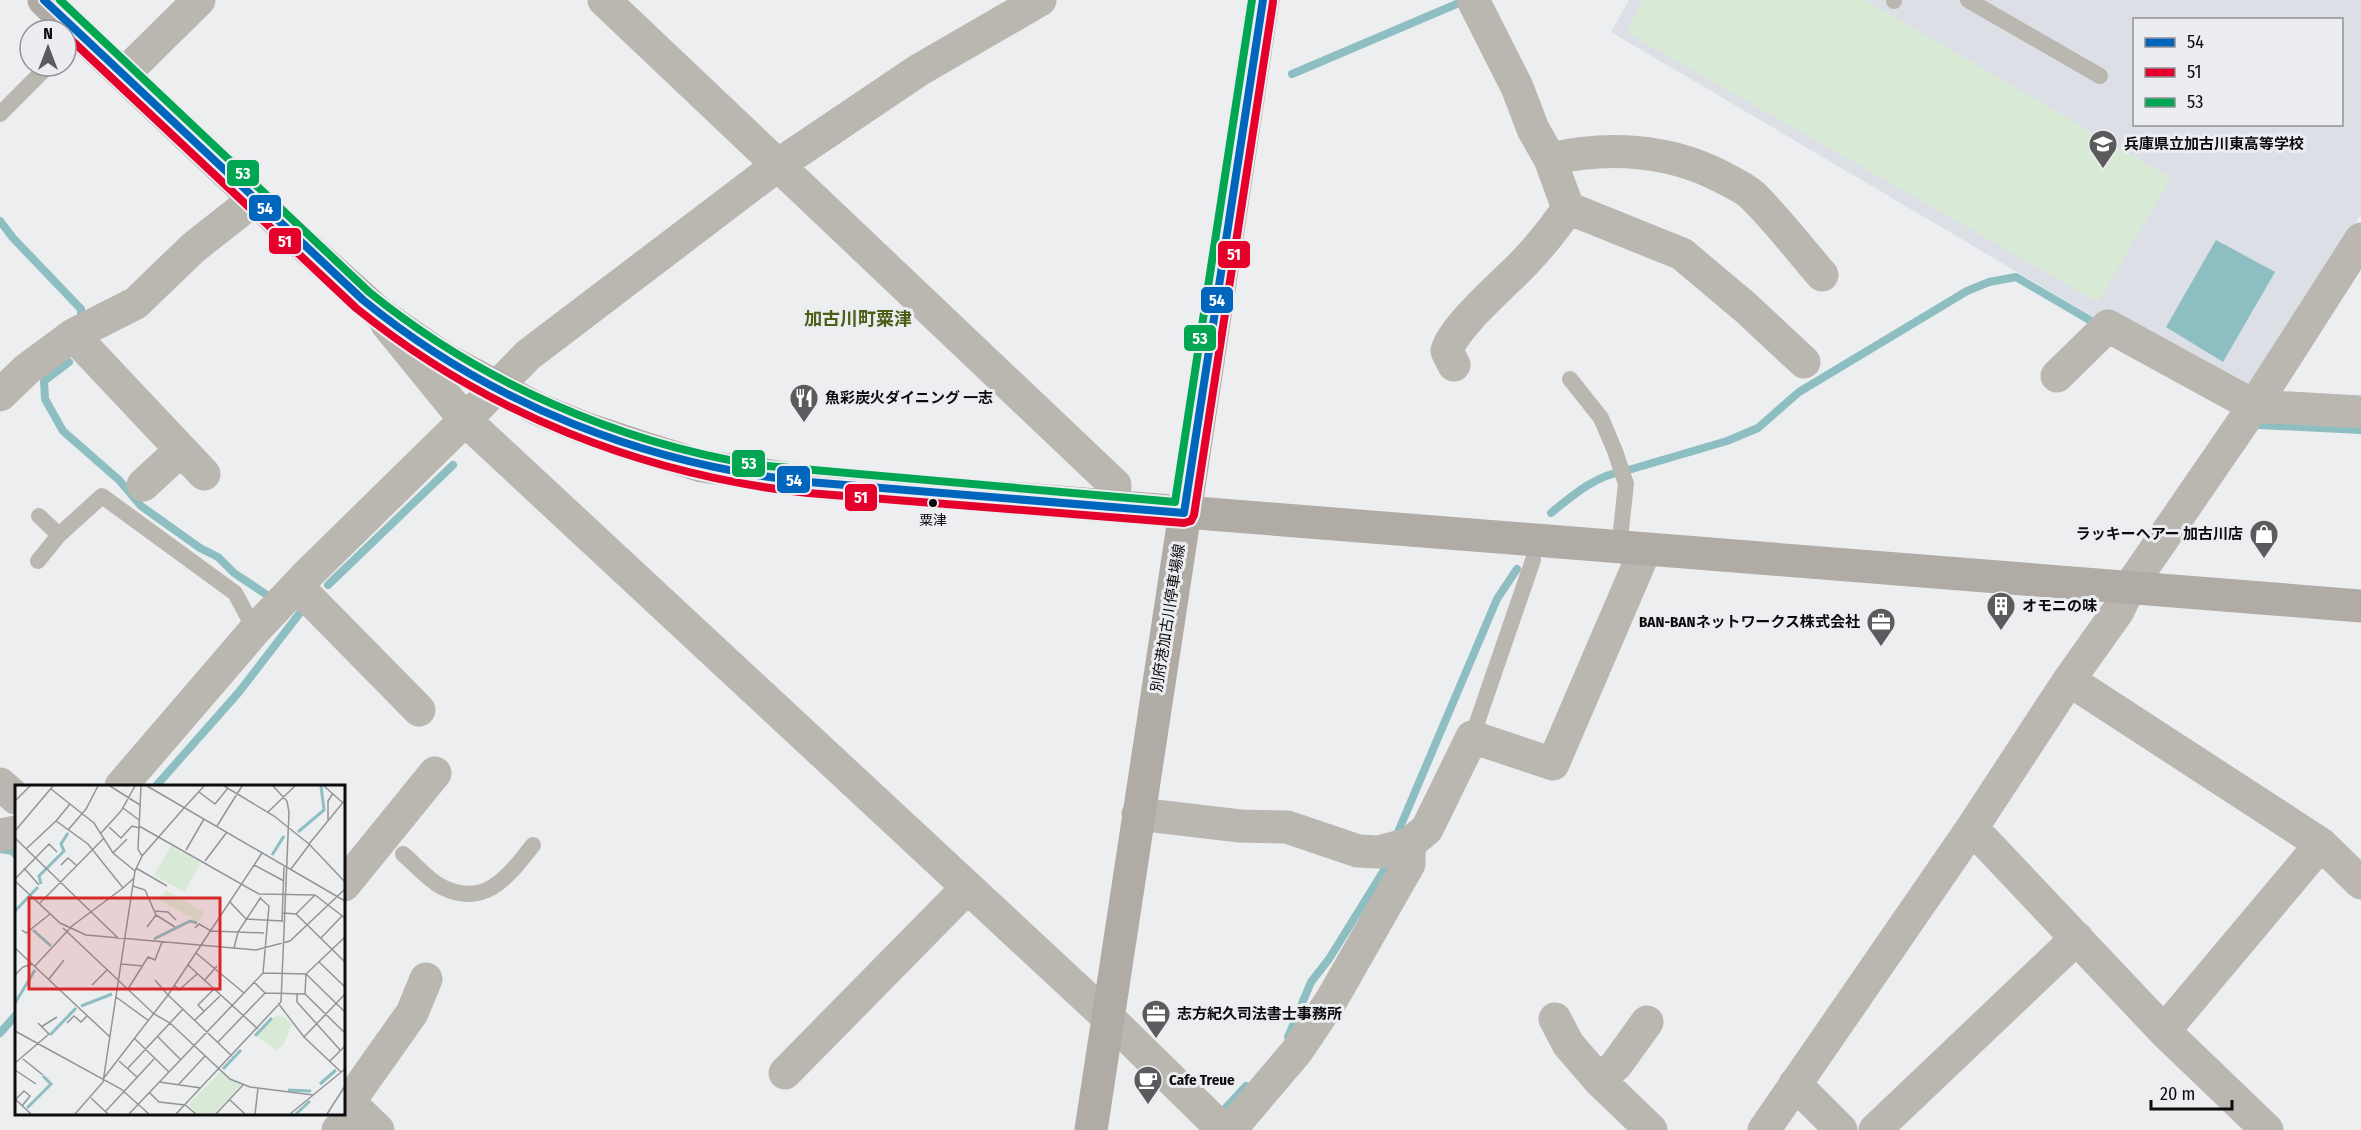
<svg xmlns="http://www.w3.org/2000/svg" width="2361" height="1130" font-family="'Fira Sans Condensed','Noto Sans JP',sans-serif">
	<rect width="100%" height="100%" fill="#edeef0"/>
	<path fill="#dddfe6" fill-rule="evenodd" d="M1629 0H2361V215L2241 397 2217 390 1611 32ZM2134 20H2342V124H2134Z"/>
	<path fill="#d8ead6" d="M1644 0H1865L2171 178 2098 302 1626 32Z"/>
	<path fill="#8cbec2" d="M2216 240 2275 272 2223 362 2166 327Z"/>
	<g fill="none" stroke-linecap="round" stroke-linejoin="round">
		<path stroke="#8cbec2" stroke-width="8" d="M1292 74 1466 0
			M0 221 13 238 81 309V312
			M69 362 44 381 45 399 63 431 119 480 141 506 200 548 218 557 234 573 270 597
			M2259 425 2361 430
			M1551 513C1573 495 1596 475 1625 471L1727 441 1758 428 1799 392 1967 291 1989 282 2016 277 2093 322
			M328 585 453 465
			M156 786 239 692 303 609
			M1398 832 1497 599 1517 569
			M0 849 13 851 16 855
			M0 1033 16 1015
			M1288 1037 1311 982 1329 959 1389 862
			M1223 1111 1246 1086"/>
		<path stroke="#bab6b0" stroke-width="16" d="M1968 0 2100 76
			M1894 1V0
			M0 114 48 66
			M1570 379 1601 418 1615 451 1626 484 1619 548
			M39 516 59 535
			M38 561 59 535 102 496 235 593 255 630
			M1472 737 1533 560
			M403 854C415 864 428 880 442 887 486 909 509 875 533 845"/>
		<path stroke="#bab6b0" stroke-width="33" d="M604 0 1115 485 1113 505
			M124 74 199 0
			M1550 159C1607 146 1667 149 1720 176 1731 182 1743 187 1752 195 1775 217 1800 250 1822 275
			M1568 208 1682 254 1745 307 1804 362
			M387 324 465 420 1119 1028 1223 1130
			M73 335 204 474
			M1454 365 1447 351C1453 327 1505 283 1524 263 1540 246 1555 228 1568 208L1550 159 1533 129 1517 87 1473 0
			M2057 376 2108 326 2254 406 2361 412
			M0 395 27 369 73 335 136 303 193 248 255 199
			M143 485 181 450
			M297 586 419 710
			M2069 680 2321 844 2361 883
			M0 784 16 798
			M121 786 255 630 306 576 465 420 528 355 778 165 919 70 1040 0
			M1138 814 1240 826 1287 827 1358 851 1379 852 1409 844 1427 829 1472 737 1553 764 1645 550
			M1972 828 2164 1031 2267 1130
			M0 835 16 832
			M344 885 435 773
			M1555 1019 1568 1044 1599 1080 1651 1130
			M2164 1031 2321 844
			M785 1073 967 888
			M1599 1080 1616 1065 1647 1022
			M1795 1084 1841 1130
			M344 1097 378 1130
			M349 1102 412 1013 426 979
			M338 1130 358 1111
			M1230 1130 1297 1051 1332 999 1409 864V844
			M1764 1130 1972 828 2069 680 2118 611 2129 588 2254 406 2361 239
			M1875 1130 2077 938"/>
		<path stroke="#b0aba4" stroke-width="33" d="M44 0 296 238 380 314 445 359 538 409 584 428 641 447 702 466 821 483 2361 606
			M1091 1130 1263 0"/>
		<g stroke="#ecedf1" stroke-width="12">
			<path id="bus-1" d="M44 0 363 300C490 404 646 465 809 482L1184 513 1263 0"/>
		</g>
		<g stroke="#ecedf1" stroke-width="12">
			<path id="bus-2" d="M66 35 356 308C485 413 643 475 808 493L1184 523 1191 521 1194 515 1273 2"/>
		</g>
		<g stroke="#ecedf1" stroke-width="12">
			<path id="bus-3" d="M60 0 369 292C480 382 616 442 757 465L1175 502 1252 0"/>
		</g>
		<use href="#bus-1" stroke="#0065bd" stroke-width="8"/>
		<use href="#bus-2" stroke="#e4002b" stroke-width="8"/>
		<use href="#bus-3" stroke="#00a651" stroke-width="8"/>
	</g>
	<defs>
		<g id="school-pin" transform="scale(1.5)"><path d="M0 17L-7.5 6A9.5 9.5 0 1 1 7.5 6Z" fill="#5b5b5d" stroke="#ecedf1"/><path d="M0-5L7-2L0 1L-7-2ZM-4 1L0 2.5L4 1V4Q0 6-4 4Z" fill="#fff"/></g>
		<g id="restaurant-pin" transform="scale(1.5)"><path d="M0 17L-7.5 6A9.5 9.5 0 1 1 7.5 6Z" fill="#5b5b5d" stroke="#ecedf1"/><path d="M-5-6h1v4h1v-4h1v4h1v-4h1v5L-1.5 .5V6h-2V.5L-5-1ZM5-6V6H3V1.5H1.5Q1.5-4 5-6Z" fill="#fff"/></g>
		<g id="shop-pin" transform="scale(1.5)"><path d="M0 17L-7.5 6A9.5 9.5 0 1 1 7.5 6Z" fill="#5b5b5d" stroke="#ecedf1"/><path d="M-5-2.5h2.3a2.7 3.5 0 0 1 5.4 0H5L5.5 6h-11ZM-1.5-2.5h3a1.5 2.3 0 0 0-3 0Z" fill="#fff"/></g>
		<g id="building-pin" transform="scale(1.5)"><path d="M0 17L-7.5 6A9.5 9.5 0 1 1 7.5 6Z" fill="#5b5b5d" stroke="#ecedf1"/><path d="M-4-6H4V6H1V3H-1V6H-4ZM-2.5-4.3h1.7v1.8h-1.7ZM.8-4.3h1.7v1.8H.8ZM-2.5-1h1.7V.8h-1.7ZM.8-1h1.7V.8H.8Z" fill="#fff"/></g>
		<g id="office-pin" transform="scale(1.5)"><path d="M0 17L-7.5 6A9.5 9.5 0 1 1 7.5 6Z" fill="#5b5b5d" stroke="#ecedf1"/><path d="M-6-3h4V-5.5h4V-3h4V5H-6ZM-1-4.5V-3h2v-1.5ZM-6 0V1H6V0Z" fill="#fff"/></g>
		<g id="cafe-pin" transform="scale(1.5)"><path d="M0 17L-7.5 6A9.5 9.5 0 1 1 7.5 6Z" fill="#5b5b5d" stroke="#ecedf1"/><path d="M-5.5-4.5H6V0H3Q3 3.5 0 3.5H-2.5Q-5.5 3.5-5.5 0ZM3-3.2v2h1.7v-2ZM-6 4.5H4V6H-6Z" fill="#fff"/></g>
	</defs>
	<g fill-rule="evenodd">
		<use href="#school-pin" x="2103" y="144"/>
		<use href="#restaurant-pin" x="804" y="398"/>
		<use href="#shop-pin" x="2264" y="534"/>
		<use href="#building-pin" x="2001" y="606"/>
		<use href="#office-pin" x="1881" y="622"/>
		<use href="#office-pin" x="1156" y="1014"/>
		<use href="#cafe-pin" x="1148" y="1080"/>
	</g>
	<circle fill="#0c0c0e" stroke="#ecedf1" stroke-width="2" cx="933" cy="503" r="5"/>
	<g text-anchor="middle" stroke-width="6" stroke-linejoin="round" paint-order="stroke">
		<g font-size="14" fill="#0c0c0e" stroke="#ecedf1">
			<text x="933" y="525">粟津</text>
		</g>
		<g font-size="15" font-weight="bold" fill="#0c0c0e" stroke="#ecedf1" text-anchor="start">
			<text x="2124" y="149">兵庫県立加古川東高等学校</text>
			<text x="825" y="403">魚彩炭火ダイニング 一志</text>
			<text x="2243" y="539" text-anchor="end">ラッキーヘアー 加古川店</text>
			<text x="2022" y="611">オモニの味</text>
			<text x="1860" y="627" text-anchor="end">BAN-BANネットワークス株式会社</text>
			<text x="1177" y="1019">志方紀久司法書士事務所</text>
			<text x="1169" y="1085">Cafe Treue</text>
		</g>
		<g font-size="15" fill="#0c0c0e" stroke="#ecedf1">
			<text transform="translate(1168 618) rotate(-81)" y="5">別府港加古川停車場線</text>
		</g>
		<g font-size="18" font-weight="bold" fill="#495f16" stroke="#ecedf1">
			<text x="858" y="325">加古川町粟津</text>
		</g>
	</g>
	<g transform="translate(15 785)">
		<rect width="330" height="330" fill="#edeef0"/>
		<path d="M156 61 186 78 169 107 139 90ZM151 105 189 127 184 137 145 115ZM262 230 270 232 277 240 268 260 261 265 240 250ZM205 287 226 300 199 329H183L173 320Z" fill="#d8ead6"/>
		<path fill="none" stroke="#8cbec2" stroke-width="3" d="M283 47 309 25 306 1M257 70 269 51M26 99 24 91 49 66 46 59 53 48M0 126 23 102M18 145 36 161M139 154 175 136 182 138M0 218 20 185M66 221 97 209M35 250 61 223M240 251 257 233M208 284 226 265M305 299 321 285M273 305 296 306M12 323 36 299 28 291M281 329 295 316"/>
		<path fill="none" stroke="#939496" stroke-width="1.5" d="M95 1 125 20M132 1 330 116M209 1 259 31 294 59 330 97M309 1 328 18M36 4 79 38 98 68 120 86M184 7 200 19 213 3M0 16 15 1M108 23 124 35M169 23 189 1M253 27 280 1M41 36 55 19M313 36V16L318 8M124 41 244 109 300 110 330 133M202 41 227 1M94 42 106 53 117 41 124 43M53 45 71 24 83 1M0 46 38 1M86 48 106 26 120 1M0 53 104 154M294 59 330 15M11 64 41 36 73 59 108 103 119 93M171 65 189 34M98 68 112 54M127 71 169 23M190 76 212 47M46 80 53 73 61 80M239 80 269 96M9 83 24 100M121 83 152 101M276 84 294 60M0 94 34 59 42 67M0 96 45 138 71 150 241 165 275 156 330 104M118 101 130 105 141 130 132 142M215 117 231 134 268 136M24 119 89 53M139 126 153 127 161 135M268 128 281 129 330 177M281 129 300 110M141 130 160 142M267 137 269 82M48 143 139 229 155 238 215 294 235 302 298 310M180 143 184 139 196 146 249 148M7 145 11 148 35 129M306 153 327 131M0 163 95 252M219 163 223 147 246 112M181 168 229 208M304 177 330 202M106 179 128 181M173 180 243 244M20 181 57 141 108 103M248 188 291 189 330 227M0 190 8 182 18 179M34 194 49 175M140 195 153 210M189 196 202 181M239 197 250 208 290 209 330 248M77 200 92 185M159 200 164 205 182 189M113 204 133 172 140 175 147 157M282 209V217L326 266M290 209 291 189 330 152M153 210 217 271M101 212 134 236M263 218 289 252 326 287M189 226 183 220 198 205M180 235 205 211M52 238 59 231 66 237 72 231M26 242 42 232M0 246 106 304 134 329M143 252 165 274M289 252 330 209M120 254 154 287M203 257 250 208M8 274 28 290M104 276 122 292M315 276 330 261M0 278 34 249 23 238M113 283 168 224M0 285 21 299M88 294 153 210 247 68M144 297 186 303M163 300 190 271M134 307 144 317 170 320 181 329M76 313 93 329M0 314 16 329M1 314 9 306 15 311 7 321M215 315 230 329M90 327 139 274M60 329 88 297 120 86 127 71 123 64 126 1M114 329 248 188 254 121 245 113M161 329 266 217 274 27 272 16 258 1M201 329 228 300M240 329 243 303M275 329 330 284M312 329 330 301"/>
		<path fill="#d62828" fill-opacity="0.15" stroke="#d62828" stroke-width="3" d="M14 113H205V204H14Z"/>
		<rect width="330" height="330" fill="none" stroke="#0c0c0e" stroke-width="3"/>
	</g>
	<g stroke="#ecedf1" stroke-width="2">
		<rect x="226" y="159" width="34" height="28" rx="6" fill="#00a651"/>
		<rect x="248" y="194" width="34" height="28" rx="6" fill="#0065bd"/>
		<rect x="268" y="227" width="34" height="28" rx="6" fill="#e4002b"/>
		<rect x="1217" y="240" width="34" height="29" rx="6" fill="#e4002b"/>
		<rect x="1200" y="286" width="34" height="28" rx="6" fill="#0065bd"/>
		<rect x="1183" y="324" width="34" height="28" rx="6" fill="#00a651"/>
		<rect x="731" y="449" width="35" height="29" rx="6" fill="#00a651"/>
		<rect x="776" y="465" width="35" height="29" rx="6" fill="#0065bd"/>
		<rect x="844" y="483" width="34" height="29" rx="6" fill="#e4002b"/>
	</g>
	<g font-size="16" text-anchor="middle" font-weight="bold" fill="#fff">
		<text x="243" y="179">53</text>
		<text x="265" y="214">54</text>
		<text x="285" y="247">51</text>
		<text x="1234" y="260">51</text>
		<text x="1217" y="306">54</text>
		<text x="1200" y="344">53</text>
		<text x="749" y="469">53</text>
		<text x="794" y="486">54</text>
		<text x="861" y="503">51</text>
	</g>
	<rect x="2133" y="18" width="210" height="108" fill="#ecedf1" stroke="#929396" stroke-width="1.5"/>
	<rect x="2145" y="38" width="30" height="9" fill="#0065bd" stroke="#929396" stroke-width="1.5"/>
	<text x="2187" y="48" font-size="18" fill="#0c0c0e">54</text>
	<rect x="2145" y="68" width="30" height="9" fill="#e4002b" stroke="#929396" stroke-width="1.5"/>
	<text x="2187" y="78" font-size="18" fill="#0c0c0e">51</text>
	<rect x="2145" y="98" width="30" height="9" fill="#00a651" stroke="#929396" stroke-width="1.5"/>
	<text x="2187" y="108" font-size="18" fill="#0c0c0e">53</text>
	<g transform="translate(48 48)"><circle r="28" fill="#ecedf1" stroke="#929396" stroke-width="1.5"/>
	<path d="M0-4.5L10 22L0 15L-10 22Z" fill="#5b5b5d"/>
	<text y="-9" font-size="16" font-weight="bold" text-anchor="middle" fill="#0c0c0e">N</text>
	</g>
	<path d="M2151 1100v9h81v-9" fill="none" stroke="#0c0c0e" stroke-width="3"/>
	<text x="2160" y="1100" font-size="18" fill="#0c0c0e" stroke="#ecedf1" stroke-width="4.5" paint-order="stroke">20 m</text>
</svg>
